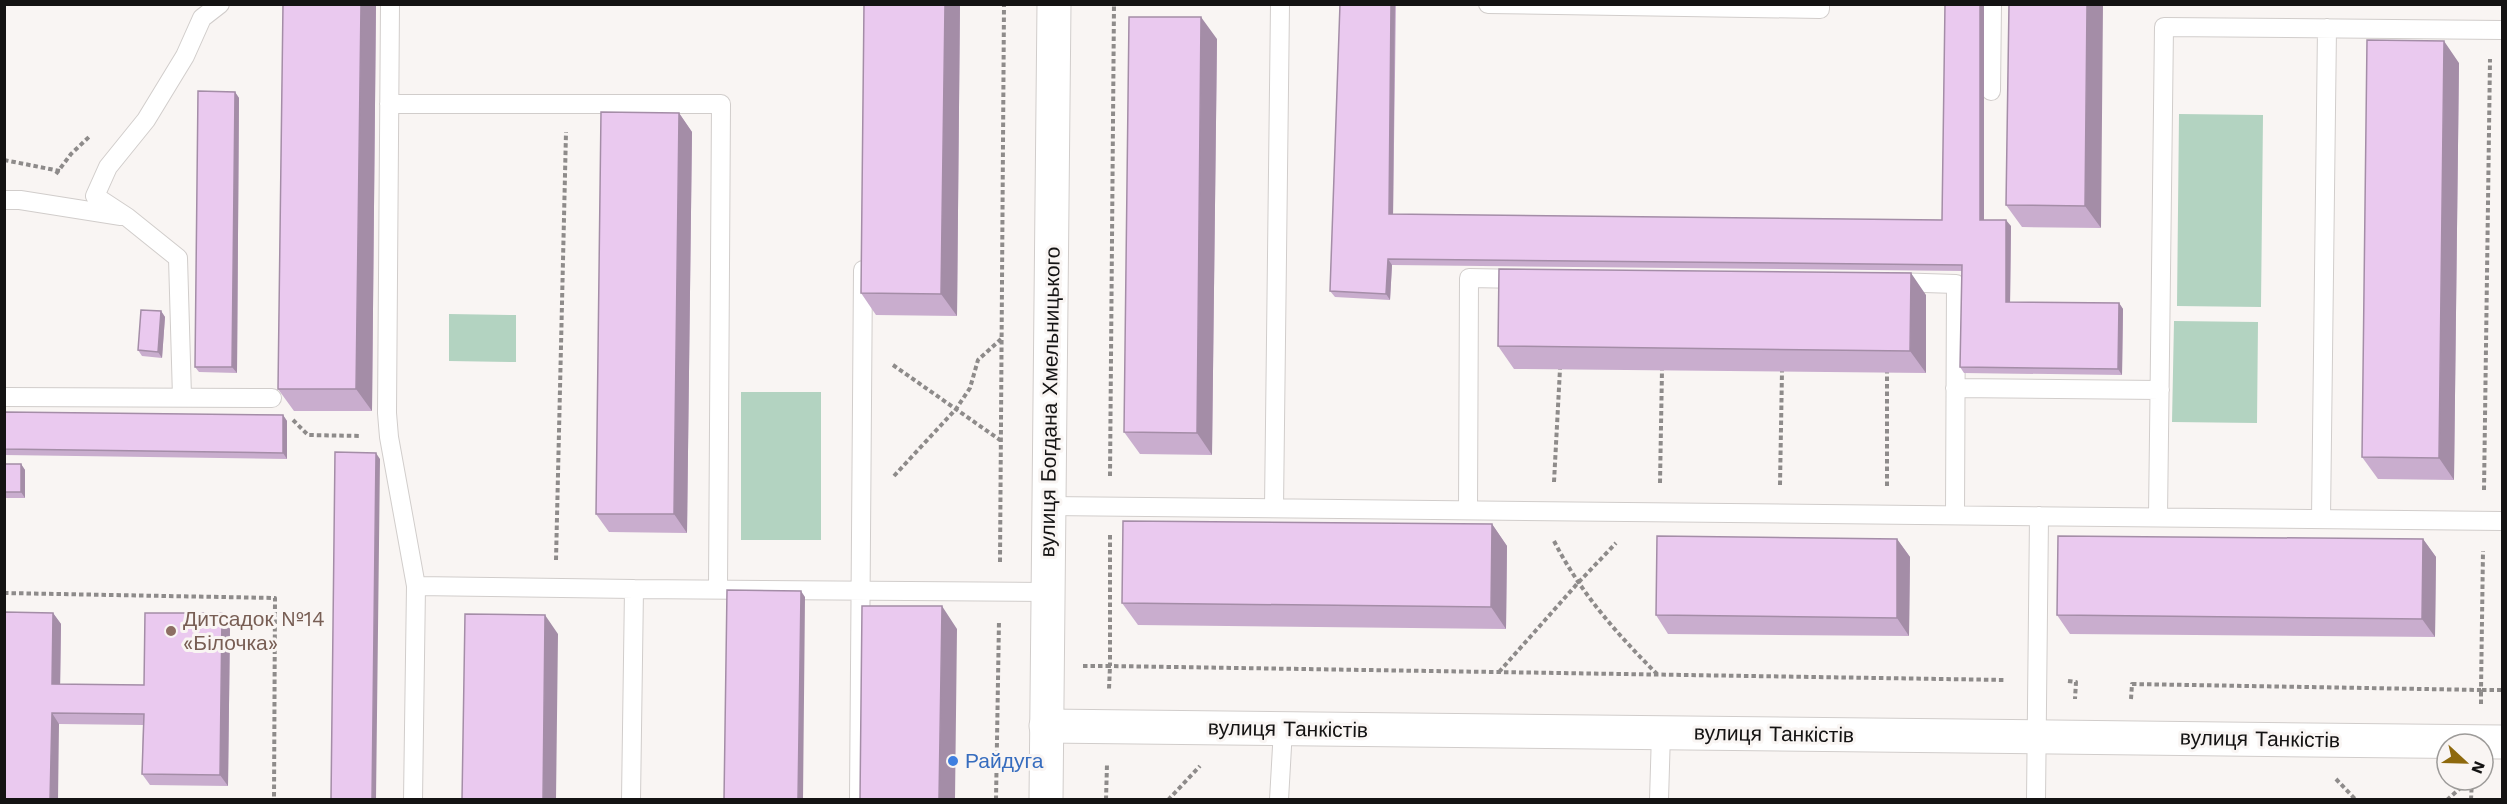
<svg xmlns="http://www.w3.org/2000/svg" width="2507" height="804" font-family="'Work Sans',sans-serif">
	<rect width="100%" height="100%" fill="#f9f5f3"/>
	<path fill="#b3d3c1" d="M2179 114 2263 115 2261 307 2177 306Z
		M449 314 516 315V362L449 361Z
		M2174 321 2258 322 2257 423 2172 422Z
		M741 392H821V540H741Z"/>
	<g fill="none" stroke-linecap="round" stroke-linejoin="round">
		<g stroke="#d1cdcb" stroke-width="20">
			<path id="service" d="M390 4 387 413 389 437 416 586
				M1488 4 1820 9V4
				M1991 91 1992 4
				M389 104H721L718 589
				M4 200H20L121 216
				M1893 282 1956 284 1955 515
				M1955 388 2160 390
				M4 397 272 398
				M182 397 178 258 127 217 95 196 108 167 146 120 185 56 202 18 220 4
				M1048 506 2502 521
				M1274 508 1280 4
				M1468 510 1469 278 1523 279
				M2158 517 2164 27 2502 30
				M2321 519 2327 28
				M413 800 416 586 634 589
				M631 800 634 589 1047 592
				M859 800 863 270
				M1279 800 1283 729
				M1659 800 1661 733
				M2036 800 2039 516"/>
		</g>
		<g stroke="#d1cdcb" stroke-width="35">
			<path id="minor" d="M1046 726 2502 742"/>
		</g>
		<g stroke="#d1cdcb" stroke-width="35">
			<path id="tertiary" d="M1046 800 1054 4"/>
		</g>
		<path stroke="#8e8b8a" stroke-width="4" stroke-dasharray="4.5 3" stroke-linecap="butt" d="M4 160 60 171
			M56 174 71 154 90 136
			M893 365 1000 440
			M293 420 308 435 361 436
			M894 476 956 409 970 388 978 360 1001 339
			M1110 476 1114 4
			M1554 482 1560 369
			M1660 483 1662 370
			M1780 485 1782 371
			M1887 486V372
			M2484 490 2490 59
			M1110 535V666L2006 680
			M1554 541C1580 592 1616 633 1657 674
			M556 560 566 132
			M1000 562 1004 4
			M4 593 275 598 274 800
			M1083 666H1110L1109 689
			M1499 672 1577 584 1616 543
			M2068 681 2076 682 2075 699
			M2131 699 2132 684 2481 690 2483 551
			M2481 704V690H2502
			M2336 779 2356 800
			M996 800 999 620
			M1106 800 1107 764
			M1168 800 1200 766
			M2447 800 2469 780
			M2471 800 2472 780"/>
		<use href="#service" stroke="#fff" stroke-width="18"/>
		<use href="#minor" stroke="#fff" stroke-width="33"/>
		<use href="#tertiary" stroke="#fff" stroke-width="33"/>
	</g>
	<path fill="#c9adce" d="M283 4H376L372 411H294L278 389Z
		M864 4H960L957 316 876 315 861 293Z
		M1340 4H1396L1393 214 1942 220 1945 4H1984V220L2011 226 2010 302 2119 303 2123 309 2122 375 1964 373 1960 367 1962 271 1392 265 1390 300 1335 297 1330 291Z
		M2009 4 2101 228 2022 227 2006 205Z
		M1217 39 1212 455 1140 454 1124 432Z
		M2459 63 2454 480 2378 479 2362 457Z
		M235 92 239 98 237 373 199 372 195 367Z
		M679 113 692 132 687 533 609 532 596 514Z
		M1926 295V373L1514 369 1498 346Z
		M161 311 165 317 162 358 142 356 138 350Z
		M4 412 283 415 287 421V459L4 455Z
		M4 464H21L25 470V498H4Z
		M1492 524 1507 546 1506 629 1138 625 1122 603Z
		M1897 539 1910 557 1909 636 1668 634 1656 615Z
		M2423 539 2436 557 2435 637 2070 634 2057 615Z
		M53 613 61 624 60 684 144 685 230 625 228 786 150 785 142 774 143 725 59 724 4 800Z"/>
	<path fill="#a48da7" d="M361 4H376L372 411 356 389Z
		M945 4H960L957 316 941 294Z
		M1391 4H1395L1393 220 1389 214Z
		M1980 4H1984V226L1980 220Z
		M2087 4H2103L2101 228 2085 206Z
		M1201 17 1217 39 1212 455 1197 433Z
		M2444 41 2459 63 2454 480 2439 458Z
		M235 92 239 98 237 373 232 367Z
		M679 113 692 132 687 533 674 514Z
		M2006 220 2011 226 2010 308 2006 302Z
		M1388 259 1392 265 1390 300 1386 294Z
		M1911 273 1926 295V373L1910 351Z
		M2119 303 2123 309 2122 375 2118 369Z
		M161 311 165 317 162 358 158 352Z
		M283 415 287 421V459L283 453Z
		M376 453 380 459 376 800H372Z
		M21 464 25 470V498L21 492Z
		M1492 524 1507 546 1506 629 1491 607Z
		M1897 539 1910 557 1909 636 1897 618Z
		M2423 539 2436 557 2435 637 2422 619Z
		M801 591 805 597 803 800H798Z
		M942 606 957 629 955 800H939Z
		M53 613 61 624 60 695 52 684Z
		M222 613 230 625 228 786 220 775Z
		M545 615 558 634 556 800H543Z
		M52 713 59 724 58 800H50Z"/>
	<path fill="#eac9ef" stroke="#a48da7" stroke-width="1.5" d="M283 4H361L356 389H278Z
		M864 4H945L941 294 861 293Z
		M1340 4H1391L1389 214 1942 220 1945 4H1980V220H2006V302L2119 303 2118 369 1960 367 1962 265 1388 259 1386 294 1330 291Z
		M2009 4H2087L2085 206 2006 205Z
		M1129 17H1201L1197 433 1124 432Z
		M2367 40 2444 41 2439 458 2362 457Z
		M198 91 235 92 232 367H195Z
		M601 112 679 113 674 514H596Z
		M1499 269 1911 273 1910 351 1498 346Z
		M141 310 161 311 158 352 138 350Z
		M4 412 283 415V453L4 449Z
		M335 452 376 453 372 800H331Z
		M4 464H21V492H4Z
		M1123 521 1492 524 1491 607 1122 603Z
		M1657 536 1897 539V618L1656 615Z
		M2058 536 2423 539 2422 619 2057 615Z
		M727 590 801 591 798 800H724Z
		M862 606H942L939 800H860Z
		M4 612 53 613 52 684 144 685 145 613H222L220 775 142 774 144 714 52 713 50 800H4Z
		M465 614 545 615 543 800H462Z"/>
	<circle fill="#8d6e63" stroke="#f9f5f3" stroke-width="2" cx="171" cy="631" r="6"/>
	<circle fill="#3f7fe0" stroke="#f9f5f3" stroke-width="2" cx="953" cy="761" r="6"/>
	<g text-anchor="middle" stroke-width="6" stroke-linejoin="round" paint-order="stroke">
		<g font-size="21" fill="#141313" stroke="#f9f5f3">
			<text transform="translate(1050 402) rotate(-89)" y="7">вулиця Богдана Хмельницького</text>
			<text transform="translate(1288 729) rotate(1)" y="7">вулиця Танкістів</text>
			<text transform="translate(1774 734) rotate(1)" y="7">вулиця Танкістів</text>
			<text transform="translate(2260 739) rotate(1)" y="7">вулиця Танкістів</text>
		</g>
		<g font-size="21" fill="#785e54" stroke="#f9f5f3" text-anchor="start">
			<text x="183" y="626">Дитсадок №14<tspan x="183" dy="24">«Білочка»</tspan></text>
		</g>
		<g font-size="21" fill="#366cbe" stroke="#f9f5f3" text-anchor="start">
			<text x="965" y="768">Райдуга</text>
		</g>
	</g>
	<rect width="2507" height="804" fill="none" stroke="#141313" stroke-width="12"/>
	<g transform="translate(2465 762) rotate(112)"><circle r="28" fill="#f9f5f3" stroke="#9d9b99" stroke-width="1.5"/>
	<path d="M0-4.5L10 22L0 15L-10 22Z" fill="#8e690d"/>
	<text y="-9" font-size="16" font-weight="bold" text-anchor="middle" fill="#141313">N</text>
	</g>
</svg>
